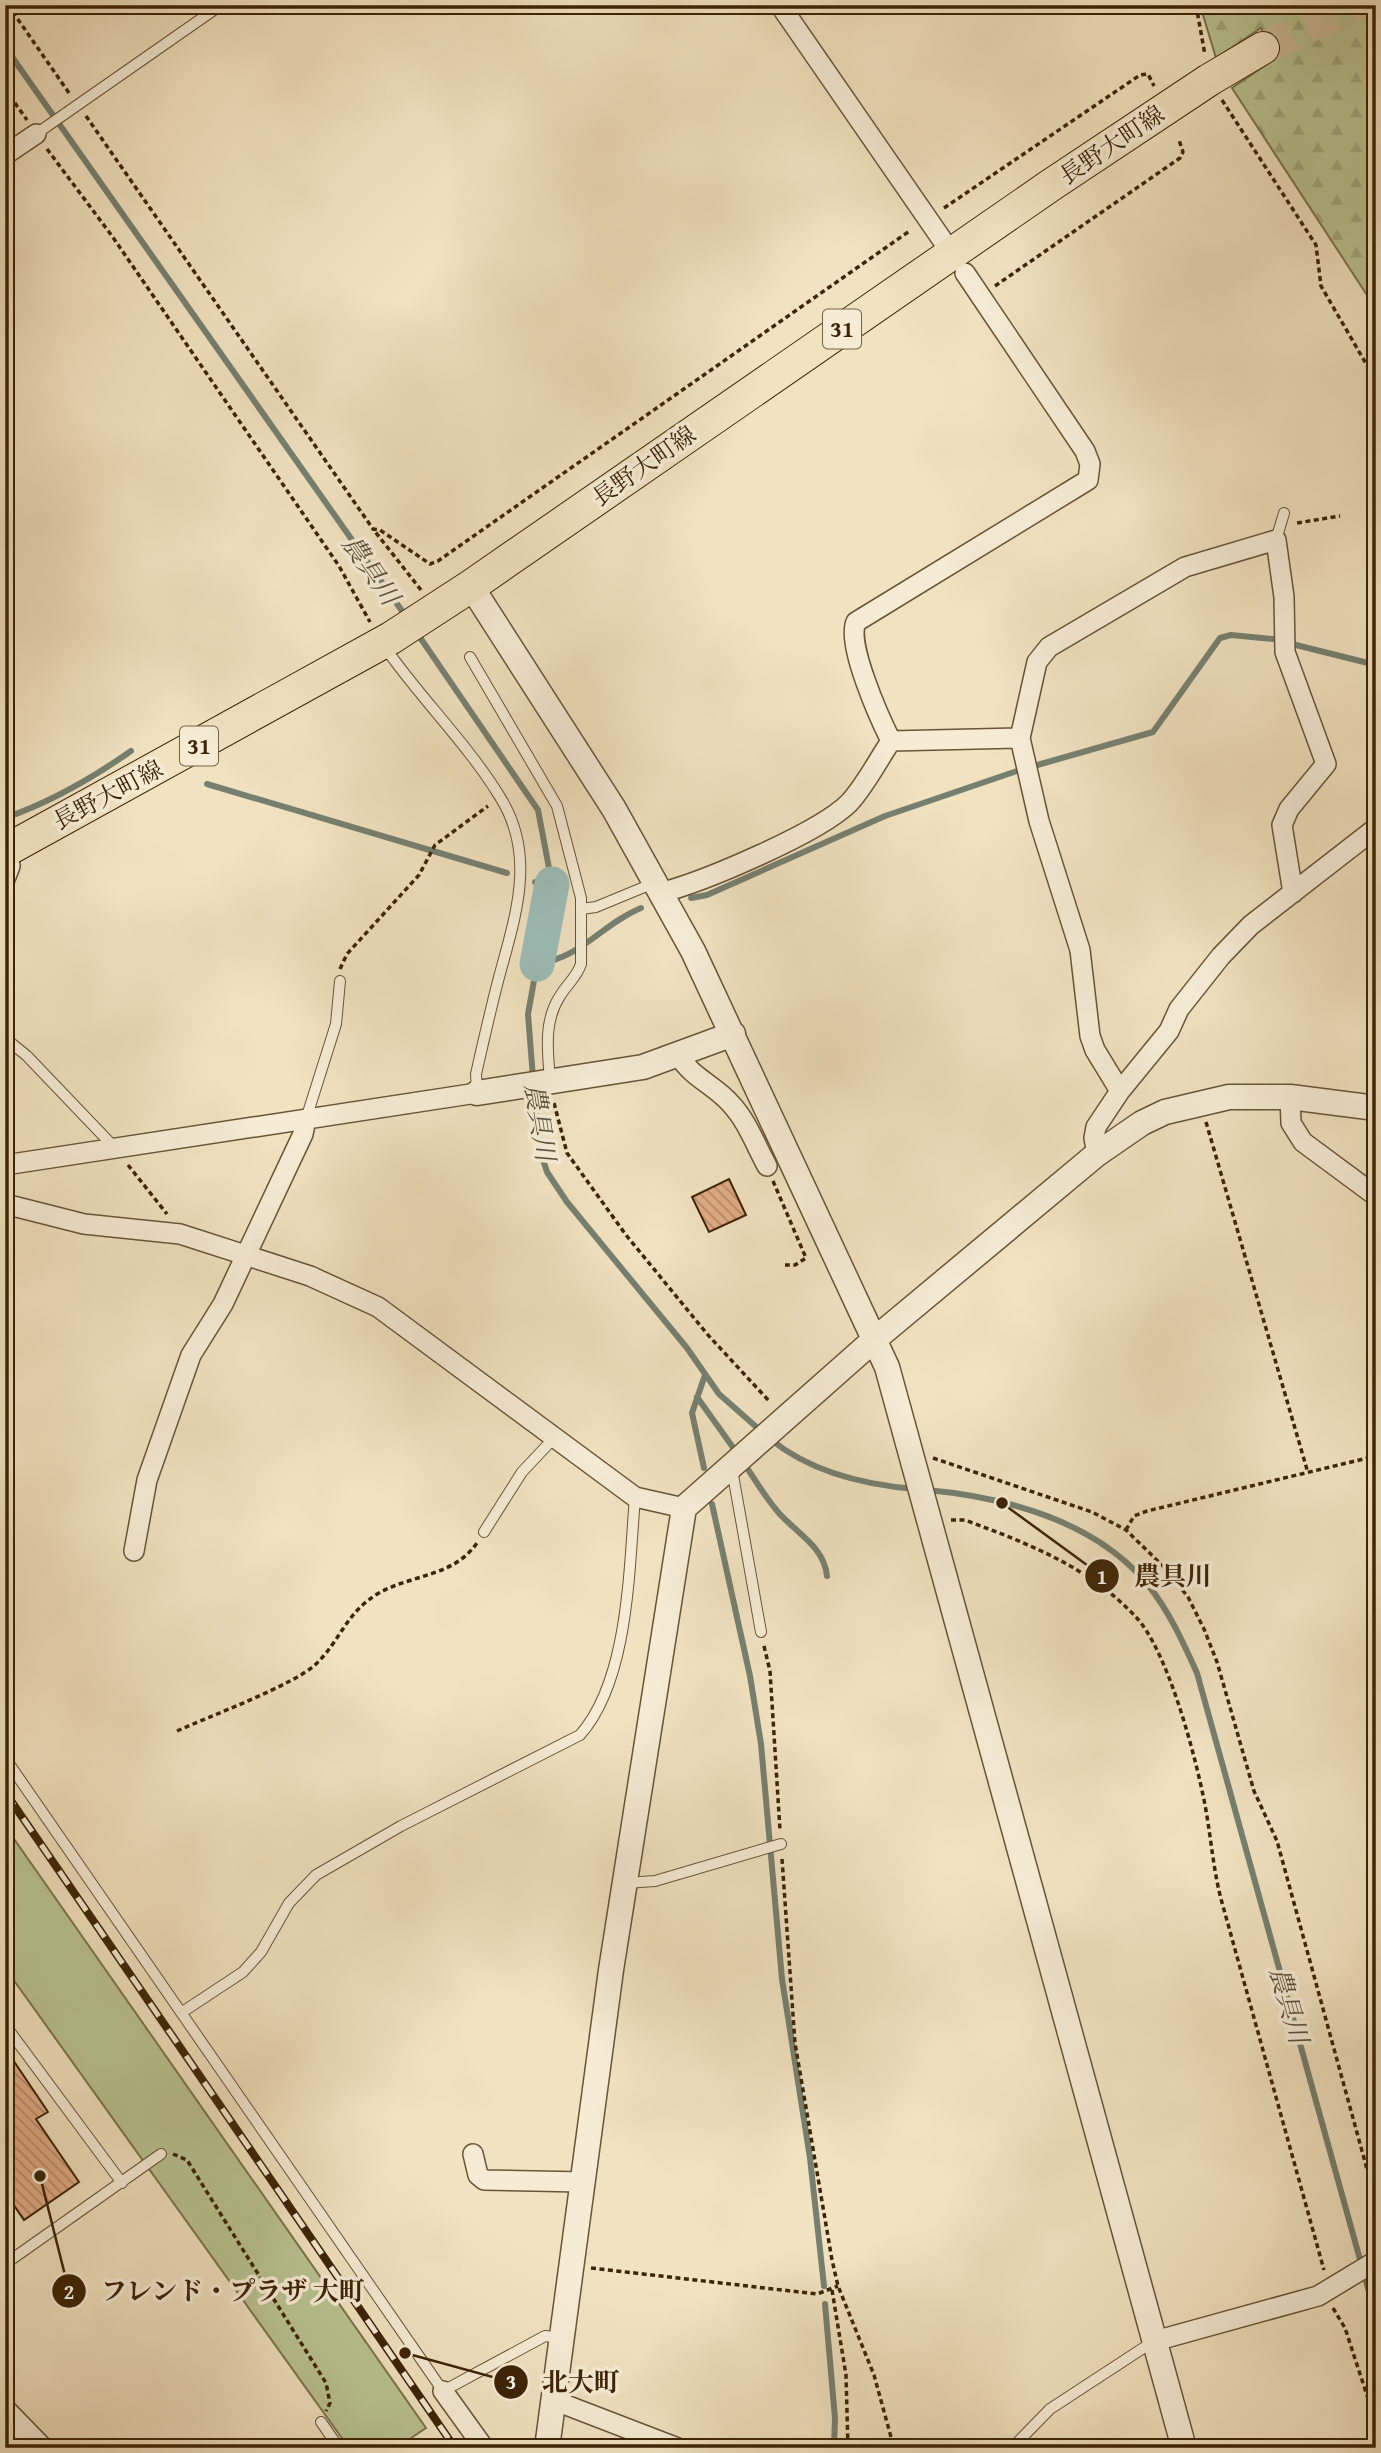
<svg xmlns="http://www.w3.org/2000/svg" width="1381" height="2453" font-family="'Gentium Book Plus','Noto Serif JP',serif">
	<defs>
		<pattern id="forest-firs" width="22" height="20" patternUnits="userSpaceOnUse" patternTransform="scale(1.75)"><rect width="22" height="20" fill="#b9c392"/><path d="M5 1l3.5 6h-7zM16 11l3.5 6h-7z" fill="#a0a77c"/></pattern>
		<pattern id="building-back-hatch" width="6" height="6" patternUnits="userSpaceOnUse" patternTransform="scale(1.75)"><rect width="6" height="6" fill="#e0ac86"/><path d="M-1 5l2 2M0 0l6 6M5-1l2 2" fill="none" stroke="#b78c6c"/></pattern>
	</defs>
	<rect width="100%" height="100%" fill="#f1e2c0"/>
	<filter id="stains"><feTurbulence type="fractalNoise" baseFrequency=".00286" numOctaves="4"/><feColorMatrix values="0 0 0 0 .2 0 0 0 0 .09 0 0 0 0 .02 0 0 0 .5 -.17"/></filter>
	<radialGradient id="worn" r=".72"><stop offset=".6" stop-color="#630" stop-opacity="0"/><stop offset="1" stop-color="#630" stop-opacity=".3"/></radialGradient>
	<path fill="url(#forest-firs)" stroke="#7a744c" stroke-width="2" d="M1200 5H1376V309L1232 88 1276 58 1261 28 1216 58Z"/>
	<path fill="#b9c392" stroke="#7a744c" stroke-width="2" d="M5 1826 426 2428 396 2448H349L5 1968Z"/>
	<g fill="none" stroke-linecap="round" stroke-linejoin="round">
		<path stroke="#768070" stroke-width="6" d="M5 47 407 618
			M417 633 538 810 552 884 535 882
			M1292 644 1376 665
			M1034 766 1153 732 1220 638 1231 635 1273 639
			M207 784 507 873
			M5 818C51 802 91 779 131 751
			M691 898 707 895 885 816 1017 771
			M533 1078 528 1014 537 964C583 957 602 924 641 908
			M533 1088 539 1147 547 1172 567 1202 687 1348 719 1394 762 1432
			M697 1397 737 1453
			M770 1439C811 1472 864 1485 916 1489
			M743 1462C754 1478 765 1497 778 1512 796 1533 824 1546 827 1576
			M704 1468 692 1413 705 1375
			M927 1490C1005 1497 1096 1521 1148 1585 1169 1611 1183 1642 1197 1673L1376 2317
			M712 1504 750 1676 761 1744 782 1979 810 2158 824 2286
			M825 2304 835 2418 834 2448"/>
		<path stroke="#9cbdb8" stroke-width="35" d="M537 964 552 884"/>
	</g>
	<path fill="url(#building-back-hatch)" stroke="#3c2405" stroke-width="2" d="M729 1179 746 1215 709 1232 692 1197Z
		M5 2048 48 2112 36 2119 79 2182 24 2220 5 2192Z"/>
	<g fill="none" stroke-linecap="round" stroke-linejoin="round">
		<path stroke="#cdbc9b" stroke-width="32" stroke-dasharray="32 16" stroke-linecap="butt" d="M1263 48 1357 5"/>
		<g stroke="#695434" stroke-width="12">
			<path id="service" d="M36 134 221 5
				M1276 540 1284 513
				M384 646C420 698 467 743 500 797 538 857 514 920 498 981 490 1012 483 1043 476 1074L477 1092
				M470 657 557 806 581 898V964C577 977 567 984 560 996 543 1022 548 1052 550 1081
				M581 909 596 907 654 883
				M5 1038 27 1056 114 1147
				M306 1119 336 1024 340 981
				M730 1471 733 1475 761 1632
				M484 1532 522 1472 554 1438
				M5 1758 443 2391 545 2336 562 2338
				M626 1883 655 1881 781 1844
				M184 2011 243 1972 261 1952 289 1903 316 1875 401 1826 580 1735C629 1680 629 1568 635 1497
				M5 2025 122 2183
				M5 2264 161 2154
				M321 2422 339 2448
				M1012 2448 1050 2409 1154 2341"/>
		</g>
		<g stroke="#695434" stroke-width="22">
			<path id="minor" d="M780 5 943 241
				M5 155 36 134
				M965 273 1085 451 1090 464 1088 480 856 622C846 644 880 719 891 741L1020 738
				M5 849 10 866 5 879
				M660 893C703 882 819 833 849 803 865 786 878 760 891 741
				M679 1056C692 1078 715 1085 731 1104 747 1121 756 1146 767 1166
				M1120 1091 1095 1050 1090 1036 1080 950 1039 821 1020 738 1037 662 1049 647 1185 567 1276 540 1284 597 1285 652 1326 764 1289 809 1282 825 1293 893
				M1290 1097 1291 1123 1303 1142 1376 1196
				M1097 1154 1094 1138 1096 1127 1120 1091 1169 1031 1179 1009 1221 956 1251 925 1376 828
				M5 1165 477 1093
				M5 1204 84 1224 180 1234 310 1276 378 1307 635 1497 684 1508
				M134 1551 147 1480 191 1355 223 1304 303 1134 306 1119
				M473 2154 478 2175 484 2180 583 2182
				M1155 2341 1318 2296 1376 2261
				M443 2391 484 2448
				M553 2400 678 2448"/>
		</g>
		<g stroke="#695434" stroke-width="27">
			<path id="tertiary" d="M471 586 614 809 693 951 887 1367 1184 2448
				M477 1093 643 1067 733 1034
				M5 2412 40 2448
				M547 2448 611 1970 684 1508 875 1339 1097 1154 1142 1123 1165 1112 1229 1097H1290L1376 1108"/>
		</g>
		<g stroke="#3c2405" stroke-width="34">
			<path id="primary" d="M5 851 391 638 471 586 1051 185 1209 80 1263 48"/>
		</g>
		<path stroke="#3c2405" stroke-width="3.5" stroke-dasharray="5 3.5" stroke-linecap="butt" d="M8 5 69 93
			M1196 5 1205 55
			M5 89 27 120
			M1222 100 1316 245 1321 286 1376 381
			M86 116 373 529
			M47 149 112 236 339 566 370 622
			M944 208 1140 75 1148 74 1154 86
			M995 286 1180 158 1183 152 1179 140
			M1297 523 1340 516
			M421 590 373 529 380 530 430 564 438 561 911 230
			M340 969 347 954 419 875 435 845 488 806
			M554 1103 567 1153 626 1235 708 1335 770 1402
			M1206 1122 1308 1473
			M128 1165 167 1214
			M773 1181 806 1258 795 1265H785
			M933 1458 1092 1512 1126 1530 1165 1568 1188 1597 1204 1629 1217 1662 1254 1791 1277 1841 1376 2202
			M951 1520H965C1027 1543 1089 1567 1135 1616 1168 1650 1196 1758 1205 1805 1211 1837 1213 1868 1221 1899L1324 2270
			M1126 1530 1134 1516 1147 1511 1376 1456
			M764 1646 770 1671 780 1830
			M177 1731C210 1716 294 1685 316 1664 341 1640 346 1612 379 1593 413 1574 453 1577 477 1543
			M782 1859 795 2043 832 2260 838 2286 874 2375 894 2448
			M173 2154 187 2160 326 2383 330 2403 326 2411
			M591 2268 817 2294 838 2286
			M832 2290 846 2375 848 2448
			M1333 2308 1345 2328 1376 2423"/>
		<use href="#service" stroke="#f6ecd6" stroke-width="10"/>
		<use href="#minor" stroke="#f6ecd6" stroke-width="19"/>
		<use href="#tertiary" stroke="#f6ecd6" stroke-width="24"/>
		<use href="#primary" stroke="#f1e2c0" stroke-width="32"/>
		<g stroke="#3c2405" stroke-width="8">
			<path id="rail" d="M5 1792 455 2448"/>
		</g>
		<use href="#rail" stroke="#f6ecd6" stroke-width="5" stroke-dasharray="16" stroke-linecap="butt"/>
	</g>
	<g text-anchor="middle" stroke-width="7" stroke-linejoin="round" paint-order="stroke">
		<g fill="#f6ecd6" stroke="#746044" stroke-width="2">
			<rect x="823" y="309.5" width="38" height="39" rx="5"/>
			<rect x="180" y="726.5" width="38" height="39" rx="5"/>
		</g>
		<g font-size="23" font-weight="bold" fill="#3c2405">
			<text x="842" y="337">31</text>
			<text x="199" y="754">31</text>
		</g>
		<g font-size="24" fill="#3c2405" stroke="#f6ecd6">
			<text transform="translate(1112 145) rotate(-34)" y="8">長野大町線</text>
			<text transform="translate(644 466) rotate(-35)" y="8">長野大町線</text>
			<text transform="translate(108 795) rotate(-28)" y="8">長野大町線</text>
		</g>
		<g font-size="26" font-style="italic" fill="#59523b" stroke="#f6ecd6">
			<text transform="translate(371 570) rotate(55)" y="9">農具川</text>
			<text transform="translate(540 1122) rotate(81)" y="9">農具川</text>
			<text transform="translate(1289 2005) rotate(74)" y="9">農具川</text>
		</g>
	</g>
	<path fill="none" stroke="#3c2405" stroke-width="2.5" d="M1002 1503L1102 1576M40 2176L69 2291M405 2353L511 2382"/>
	<g fill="#3c2405" stroke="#f6ecd6" stroke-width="2.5">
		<circle cx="1002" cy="1503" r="7"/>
		<circle cx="40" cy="2176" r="7"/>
		<circle cx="405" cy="2353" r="7"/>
		<circle cx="1102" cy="1576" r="18"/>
		<circle cx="69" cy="2291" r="18"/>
		<circle cx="511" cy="2382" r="18"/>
	</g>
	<g font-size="21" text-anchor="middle" font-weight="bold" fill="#fff">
		<text x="1102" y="1584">1</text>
		<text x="69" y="2299">2</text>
		<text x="511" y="2389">3</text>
	</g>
	<g font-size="26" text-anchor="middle" font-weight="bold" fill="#3c2405" stroke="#f6ecd6" stroke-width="7" stroke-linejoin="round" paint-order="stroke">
		<text x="1173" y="1585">農具川</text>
		<text x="233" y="2300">フレンド・プラザ 大町</text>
		<text x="581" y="2391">北大町</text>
	</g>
	<rect width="1381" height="2453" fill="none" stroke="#f1e2c0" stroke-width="28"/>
	<rect x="7" y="7" width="1367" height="2439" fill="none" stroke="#3c2405" stroke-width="3.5"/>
	<rect x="14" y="14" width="1353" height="2425" fill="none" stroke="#3c2405" stroke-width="2"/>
	<rect width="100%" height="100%" filter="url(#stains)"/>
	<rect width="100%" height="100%" fill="url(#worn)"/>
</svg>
